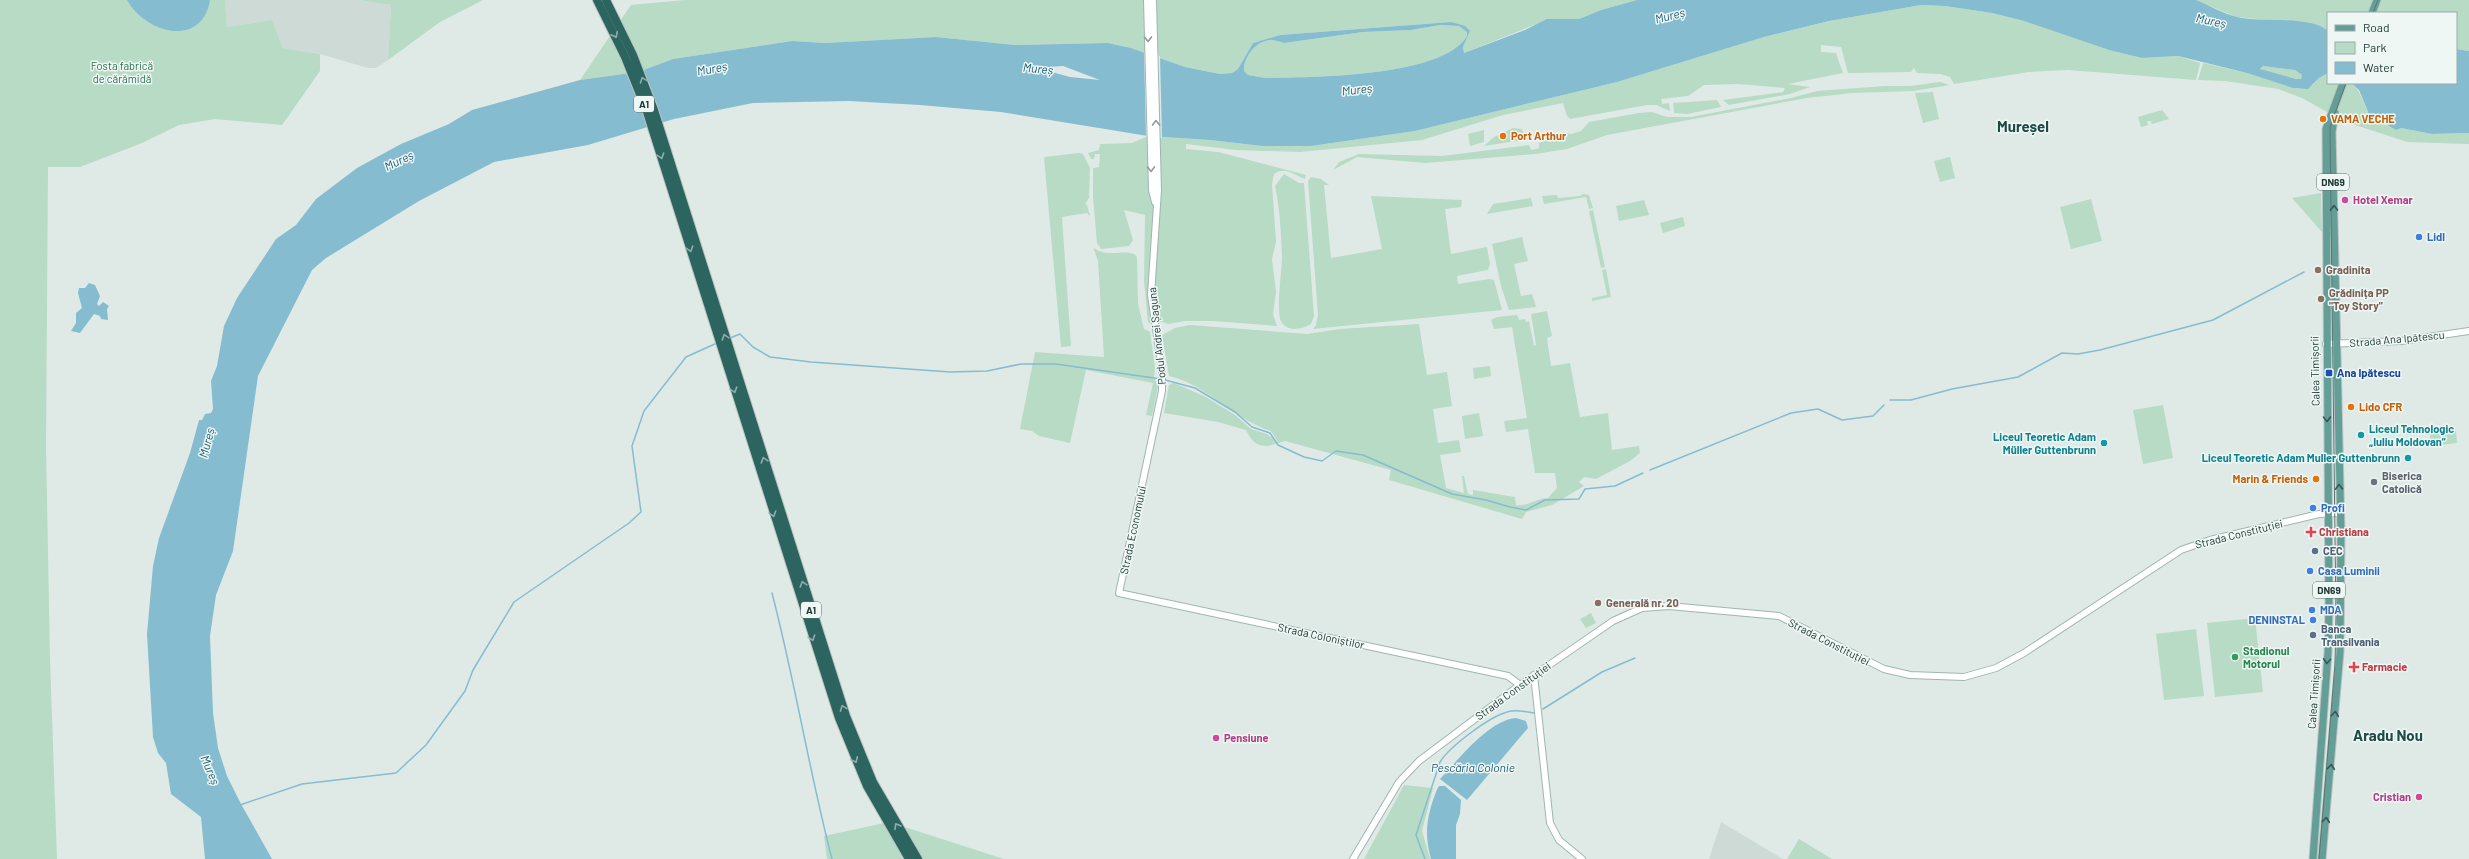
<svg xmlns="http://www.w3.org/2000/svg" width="2469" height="859" font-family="Barlow,sans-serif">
	<rect width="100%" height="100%" fill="#dfeae6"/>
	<path fill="#cddad5" d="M225 0H359L391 5 388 60 376 68H368L320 54 283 48 272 20 227 27Z
		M1721 822 1783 859H1709Z"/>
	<path fill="#b7dbc5" d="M0 0H225L227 27 272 20 283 48 320 54V71L282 125 215 119 179 125 142 143 80 167H48L46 447 50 659 57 859H0Z
		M359 0H483L440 22 388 60 391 5Z
		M685 0H1637L1601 10 1579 19 1534 25 1464 53 1463 47 1470 31 1451 22 1280 35 1253 43 1238 69 1232 73 1220 74 1185 67 1131 48 1108 43 1015 45 936 37 825 43 792 41 673 59 638 72 580 80 631 5Z
		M2196 0H2469V51L2456 49V13H2328V31L2314 24 2236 17Z
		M1921 5 1945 6 1992 13 2024 21 2109 50 2142 58 2178 56 2200 63 2196 80 2068 70 2029 72 1954 84 1950 77 1940 74 1917 73 1914 68 1911 72 1848 73 1841 47 1821 45V52L1836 53 1843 73 1788 84 1810 87 1790 94 1729 105 1723 100 1783 92 1785 88 1738 84 1704 85 1688 96 1661 99 1662 104 1669 103 1670 111 1656 105H1647L1570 119 1567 116 1563 103 1503 115 1422 140 1300 152 1236 150 1186 144V149L1218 152 1306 175 1305 179C1294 175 1285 166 1274 174L1272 184 1276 242 1272 259 1276 292 1273 314 1277 326 1213 321H1185L1168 324 1163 322 1148 323 1144 281 1145 215 1124 210 1133 240 1129 246 1101 249 1097 243 1093 197V168L1099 167 1100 154H1095L1094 159H1091L1088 153 1099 150 1100 144 1132 143 1148 136 1210 140 1262 146H1311L1415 131 1617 82 1764 37 1829 21Z
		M1440 25 1459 26 1467 32V36C1442 78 1309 77 1265 78L1248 75 1244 71C1243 57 1257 40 1271 40 1275 40 1280 42 1284 43L1363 32 1411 30Z
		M2203 63 2247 73 2298 89 2313 85 2319 78 2328 73V83H2351L2358 90 2369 114 2385 125 2432 134 2469 133V144L2407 142 2343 121 2302 98 2278 89 2225 81 2198 80Z
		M2263 66 2295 70 2302 75 2301 79H2296L2260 70Z
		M1940 82 1950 85 1913 91 1852 93 1807 98 1607 135 1567 149 1535 154 1425 163 1357 157 1333 170 1339 162 1359 154 1442 156 1529 145 1531 150 1539 148V143L1563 132 1571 134 1581 131 1589 122 1639 113 1652 112 1667 117H1691L1791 98 1817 91 1885 86H1910Z
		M1933 92 1939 119 1923 123 1915 93Z
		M1717 100 1721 107 1687 114 1674 113 1673 103Z
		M2162 110 2169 119 2152 124 2151 121H2147L2148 125 2141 127 2138 117Z
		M1513 128 1521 129 1530 139 1484 146 1494 137Z
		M1484 130V142L1470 146 1468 134Z
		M1079 153 1083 154 1090 168 1089 198 1085 204 1087 205 1090 216 1087 213 1062 217 1071 346 1061 347 1044 157Z
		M1950 157 1955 178 1940 182 1934 161Z
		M1284 174 1299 183H1304L1314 316 1311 324C1303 329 1287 333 1281 321 1276 311 1282 270 1282 257 1281 233 1280 209 1275 186Z
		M1311 177 1321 179 1329 185H1324L1331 258 1382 249 1371 196 1462 200 1461 207 1445 209 1451 254 1487 247 1490 264 1488 270 1457 276 1458 284 1489 279 1494 280 1502 310 1313 329 1316 325 1318 315 1308 181Z
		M2321 193V194L2322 232 2292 198Z
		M1583 194 1589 195 1593 208 1589 209 1586 197 1544 204 1542 196 1557 195 1558 198 1580 196Z
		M1531 198 1533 206 1487 214 1493 204Z
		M2091 199 2102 241 2071 249 2060 207Z
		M1644 200 1649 215 1619 221 1616 206Z
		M1593 210 1605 267 1601 268 1589 211Z
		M1683 217 1685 226 1663 233 1660 223Z
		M1522 237 1528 261 1514 264 1521 296 1532 294 1536 307 1509 310 1501 286 1492 244Z
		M1093 247C1106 260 1130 246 1137 257L1138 304 1144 329 1150 332 1155 368 1154 377 1158 386 1152 416 1146 415 1153 383 1086 370 1070 443 1039 436 1032 431 1020 429 1035 352 1104 357 1098 261Z
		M1606 269 1611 297 1592 301V298L1607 295 1602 270Z
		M1547 311 1552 336 1547 338 1551 366 1570 363 1580 417 1608 413 1612 450 1639 446 1640 453 1630 461 1596 479 1584 477 1579 482 1584 486 1552 505 1526 512 1522 519 1389 480 1391 470 1285 441C1267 447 1256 451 1246 430L1218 422 1164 413 1169 385 1174 383 1206 397 1235 415 1251 429 1267 434 1278 442 1271 431C1234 420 1208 385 1169 376L1162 335 1175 328 1190 325 1307 334 1340 329 1419 324 1427 375 1447 372 1452 406 1433 409 1438 443 1459 440 1461 452 1440 455 1446 488 1464 493 1462 476H1464L1468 494 1473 495V490L1515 497 1516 505C1526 507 1538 498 1548 498L1557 488 1555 473H1535L1528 429 1506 432 1504 421 1527 418 1512 327 1494 329 1491 320 1497 317 1517 315 1519 320 1525 319 1526 322 1529 321 1534 346 1536 345 1531 314Z
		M1490 366 1491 376 1474 379 1473 368Z
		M2163 405 2173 458 2143 464 2133 410Z
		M1479 413 1483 436 1465 439 1462 416Z
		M2456 430 2457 443 2431 446 2430 433Z
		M1591 613 1596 623 1586 628 1580 619Z
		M2255 618 2263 692 2215 697 2207 623Z
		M2196 629 2204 696 2164 700 2156 634Z
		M1404 785 1433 788 1422 831 1430 859H1364Z
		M889 822 1004 859H827L824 836Z
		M1799 839 1832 859H1787Z"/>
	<path fill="#86bcd0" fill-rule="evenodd" d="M127 0H210C202 49 145 33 127 0Z
		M1637 0H2196C2209 5 2223 14 2237 17 2261 23 2310 15 2328 31V73L2319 78 2308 89 2293 88 2247 73 2178 56 2142 58 2109 50 2024 21 1992 13 1945 6 1921 5 1829 21 1764 37 1617 82 1415 131 1311 146H1262L1210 140 1148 136 1001 112 920 105 849 101 753 103 674 119 588 145 494 162 419 201 326 258 312 270 258 376 233 551 216 595 210 636 213 713 218 748 227 776 241 804 272 859H205L201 817 171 794 166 763 158 753 153 737 147 634 153 566 159 538 190 453 199 420H202L205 414 211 413 213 409 211 381 217 366 224 326 237 298 276 239 296 225 316 199 357 168 401 144 449 124 472 110 580 80 638 72 673 59 792 41 825 43 936 37 1015 45 1108 43 1131 48 1185 67 1220 74 1232 73 1238 69 1253 43 1280 35 1451 22 1465 26 1470 31 1463 47 1464 53 1525 30 1547 19H1579L1601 10ZM1440 25 1459 26 1467 32V36C1442 78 1309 77 1265 78L1248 75 1244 71C1243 57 1257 40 1271 40 1275 40 1280 42 1284 43L1363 32 1411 30ZM1063 66 1100 80 1070 77 1044 70 1049 67ZM2263 66 2295 70 2302 75 2301 79H2296L2260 69Z
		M2456 49 2469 51V133L2432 134 2401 128 2396 130 2369 114 2359 90 2351 83H2456Z
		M89 283 95 285 100 296 97 304 99 306 103 302 109 306 107 309 108 320 101 319 100 316 94 314 80 333 71 331 76 323V313L82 308 78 293 79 288H85Z
		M1516 718 1526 721 1528 728 1467 800 1440 779C1458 760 1489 720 1516 718Z
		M1439 786H1445L1461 800 1460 814 1456 825V859H1431C1425 837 1426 822 1433 800 1435 795 1436 791 1439 786Z"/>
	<path fill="#dfeae6" d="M1144 51 1160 56 1162 138 1146 137Z"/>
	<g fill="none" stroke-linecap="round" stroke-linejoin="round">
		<path stroke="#86bcd0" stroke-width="1.5" d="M730 338 740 334 753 347 770 357 811 362 950 372 987 371 1021 364H1056L1161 379
			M1165 380 1195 388 1235 412 1252 427 1270 433 1278 445 1304 457 1322 461 1336 451 1363 455 1452 494 1486 500 1510 507 1526 510 1545 500 1579 499 1585 489 1615 486 1643 473
			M1890 400H1911L1952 389 2018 377 2062 353 2078 354 2100 350 2213 320 2304 272
			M1650 470 1791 413 1818 409 1842 420 1873 416 1884 405
			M772 593C795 681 809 771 832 859
			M1543 709 1602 672 1635 658
			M240 805 302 784 396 773 426 745 465 691 473 670 514 602 629 523 641 512 632 446 644 411 686 357 717 343
			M1425 859 1416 835 1440 762C1449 747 1489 717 1507 712 1516 709 1527 712 1535 713"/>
		<g stroke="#9eb6b0" stroke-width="8">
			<path id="secondary" d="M1147 0 1152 190 1155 202
				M1153 0 1158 190 1151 295 1162 370V391L1119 593 1508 676 1520 685
				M2326 344 2401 341 2469 331
				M1534 675 1550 823 1559 840 1582 859
				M1353 859 1399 782 1419 761 1520 685 1613 621 1642 608 1669 606 1779 616 1884 669 1910 675 1964 677 1996 668 2024 653 2181 550 2210 540 2319 514 2340 513"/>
		</g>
		<g stroke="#bcc4c3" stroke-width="9">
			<path id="primary" d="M2372 13 2377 0
				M2313 859 2328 653 2329 607 2326 129 2343 83
				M2322 859 2340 652 2341 532 2332 132 2335 113"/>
		</g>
		<g stroke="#bcc4c3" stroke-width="10">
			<path id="highway" d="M597 0 625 57 647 112 839 718 867 786 909 859
				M606 0 633 55 654 110 846 716 873 782 918 859"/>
		</g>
		<use href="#secondary" stroke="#fff" stroke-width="6"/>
		<use href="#primary" stroke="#639f97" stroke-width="7"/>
		<use href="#highway" stroke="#2c6560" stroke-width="8"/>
		<path stroke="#5a7671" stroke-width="1" d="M2373 13 2378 0
			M2319 859 2335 664 2336 617 2330 127 2346 83"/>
	</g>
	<defs><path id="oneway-chevron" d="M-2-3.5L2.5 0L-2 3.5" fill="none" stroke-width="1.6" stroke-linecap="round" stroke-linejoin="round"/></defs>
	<g stroke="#8eaeaa">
		<use href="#oneway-chevron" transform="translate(615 35) rotate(64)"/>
		<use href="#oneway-chevron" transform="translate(643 80) rotate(-110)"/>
		<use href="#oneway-chevron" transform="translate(661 156) rotate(72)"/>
		<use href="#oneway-chevron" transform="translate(690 249) rotate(73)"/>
		<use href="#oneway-chevron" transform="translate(725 337) rotate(-107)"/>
		<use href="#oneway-chevron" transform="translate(734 390) rotate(73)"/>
		<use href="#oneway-chevron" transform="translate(764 460) rotate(-107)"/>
		<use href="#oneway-chevron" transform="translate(773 514) rotate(73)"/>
		<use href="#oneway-chevron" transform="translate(803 584) rotate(-107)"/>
		<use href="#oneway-chevron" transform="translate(812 638) rotate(72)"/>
		<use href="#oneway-chevron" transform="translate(843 708) rotate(-110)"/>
		<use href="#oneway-chevron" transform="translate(855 760) rotate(66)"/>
		<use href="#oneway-chevron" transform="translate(897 826) rotate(-120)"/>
	</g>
	<g stroke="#909c9a">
		<use href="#oneway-chevron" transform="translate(1148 39) rotate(89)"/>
		<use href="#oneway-chevron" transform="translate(1156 123) rotate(-91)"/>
		<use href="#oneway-chevron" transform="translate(1151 169) rotate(89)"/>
	</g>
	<g stroke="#345853">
		<use href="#oneway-chevron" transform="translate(2334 208) rotate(-91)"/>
		<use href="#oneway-chevron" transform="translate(2327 419) rotate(89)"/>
		<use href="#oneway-chevron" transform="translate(2339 487) rotate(-92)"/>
		<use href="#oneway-chevron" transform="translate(2327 661) rotate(94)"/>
		<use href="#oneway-chevron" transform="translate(2335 714) rotate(-85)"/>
		<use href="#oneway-chevron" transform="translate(2331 767) rotate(-85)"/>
		<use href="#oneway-chevron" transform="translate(2326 820) rotate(-85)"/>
	</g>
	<g fill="#e8710a" stroke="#eff7f4" stroke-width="1.5">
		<circle cx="2323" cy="119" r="4"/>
		<circle cx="1503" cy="136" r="4"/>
		<circle cx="2351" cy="407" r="4"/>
		<circle cx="2316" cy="479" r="4"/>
	</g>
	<g fill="#d1479c" stroke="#eff7f4" stroke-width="1.5">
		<circle cx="2345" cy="200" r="4"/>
		<circle cx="1216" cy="738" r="4"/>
		<circle cx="2419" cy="797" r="4"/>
	</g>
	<g fill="#3f7fe0" stroke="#eff7f4" stroke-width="1.5">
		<circle cx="2419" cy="237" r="4"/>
		<circle cx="2313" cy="508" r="4"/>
		<circle cx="2310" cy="571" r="4"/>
		<circle cx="2312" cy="610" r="4"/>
		<circle cx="2313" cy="620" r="4"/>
	</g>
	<g fill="#8d6e63" stroke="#eff7f4" stroke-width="1.5">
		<circle cx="2318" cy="270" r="4"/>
		<circle cx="2321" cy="299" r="4"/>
		<circle cx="1598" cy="603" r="4"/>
	</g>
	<rect fill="#1a4fb4" stroke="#eff7f4" stroke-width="1.5" x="2325" y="369" width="8" height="8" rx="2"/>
	<g fill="#0f9aa8" stroke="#eff7f4" stroke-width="1.5">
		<circle cx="2361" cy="435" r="4"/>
		<circle cx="2104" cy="443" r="4"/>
		<circle cx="2408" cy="458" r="4"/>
	</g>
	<circle fill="#6b7280" stroke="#eff7f4" stroke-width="1.5" cx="2374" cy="482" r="4"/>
	<g fill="#e0444e" stroke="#eff7f4" stroke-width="1.5">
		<path d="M2309 526h4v4h4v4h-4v4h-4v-4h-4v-4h4z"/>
		<path d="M2352 661h4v4h4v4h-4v4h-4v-4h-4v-4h4z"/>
	</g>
	<g fill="#5c6f8a" stroke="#eff7f4" stroke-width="1.5">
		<circle cx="2315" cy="551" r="4"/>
		<circle cx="2313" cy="635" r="4"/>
	</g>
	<circle fill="#2e9e5b" stroke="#eff7f4" stroke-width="1.5" cx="2235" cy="657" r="4"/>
	<g text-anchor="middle" stroke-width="3" stroke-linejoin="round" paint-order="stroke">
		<g fill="#eff7f4" stroke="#5e736f" stroke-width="1">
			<rect x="634" y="96" width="20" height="16" rx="3"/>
			<rect x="2317" y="174" width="32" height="16" rx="3"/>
			<rect x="2313" y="582" width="32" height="16" rx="3"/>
			<rect x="801" y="602" width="20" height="16" rx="3"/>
		</g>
		<g font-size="10" font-weight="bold" fill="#203a36">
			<text x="644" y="108">A1</text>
			<text x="2333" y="186">DN69</text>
			<text x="2329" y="594">DN69</text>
			<text x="811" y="614">A1</text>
		</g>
		<g font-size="11" fill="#2b704e" stroke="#eff7f4">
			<text x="122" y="70">Fosta fabrică<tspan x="122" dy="13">de cărămidă</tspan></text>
		</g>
		<g font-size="11" font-weight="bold" fill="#c56008" stroke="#eff7f4" text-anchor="start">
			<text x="2331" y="123">VAMA VECHE</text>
			<text x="1511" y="140">Port Arthur</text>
			<text x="2359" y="411">Lido CFR</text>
			<text x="2308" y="483" text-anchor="end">Marin &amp; Friends</text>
		</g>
		<g font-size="11" font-weight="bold" fill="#b23c85" stroke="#eff7f4" text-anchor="start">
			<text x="2353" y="204">Hotel Xemar</text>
			<text x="1224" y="742">Pensiune</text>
			<text x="2411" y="801" text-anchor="end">Cristian</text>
		</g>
		<g font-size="11" font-weight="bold" fill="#366cbe" stroke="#eff7f4" text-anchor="start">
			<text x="2427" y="241">Lidl</text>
			<text x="2321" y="512">Profi</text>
			<text x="2318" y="575">Casa Luminii</text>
			<text x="2320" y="614">MDA</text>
			<text x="2305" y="624" text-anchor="end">DENINSTAL</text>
		</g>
		<g font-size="11" font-weight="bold" fill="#785e54" stroke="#eff7f4" text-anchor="start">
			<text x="2326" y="274">Gradinita</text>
			<text x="2329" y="297">Grădinița PP<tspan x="2329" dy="13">"Toy Story"</tspan></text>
			<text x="1606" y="607">Generală nr. 20</text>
		</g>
		<g font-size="11" fill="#203a36" stroke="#eff7f4">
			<text transform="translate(1157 336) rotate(-96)" y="4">Podul Andrei Șaguna</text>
			<text transform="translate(2397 339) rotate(-5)" y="4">Strada Ana Ipătescu</text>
			<text transform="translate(2315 371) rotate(-91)" y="4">Calea Timișorii</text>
			<text transform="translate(1133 530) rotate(-78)" y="4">Strada Economului</text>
			<text transform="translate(2239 534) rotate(-14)" y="4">Strada Constituției</text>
			<text transform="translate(1321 636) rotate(12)" y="4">Strada Coloniștilor</text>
			<text transform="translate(1829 642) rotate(27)" y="4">Strada Constituției</text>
			<text transform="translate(1513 691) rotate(-36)" y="4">Strada Constituției</text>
			<text transform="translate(2314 694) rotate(-86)" y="4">Calea Timișorii</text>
		</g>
		<g font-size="11" font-weight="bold" fill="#164399" stroke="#eff7f4" text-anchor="start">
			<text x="2337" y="377">Ana Ipătescu</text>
		</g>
		<g font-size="11" font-weight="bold" fill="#0d838f" stroke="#eff7f4" text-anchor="end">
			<text x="2369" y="433" text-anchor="start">Liceul Tehnologic<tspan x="2369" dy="13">„Iuliu Moldovan”</tspan></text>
			<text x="2096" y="441">Liceul Teoretic Adam<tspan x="2096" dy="13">Müller Guttenbrunn</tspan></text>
			<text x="2400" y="462">Liceul Teoretic Adam Muller Guttenbrunn</text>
		</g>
		<g font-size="11" font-weight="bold" fill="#5b616d" stroke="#eff7f4" text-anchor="start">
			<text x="2382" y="480">Biserica<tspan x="2382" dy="13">Catolică</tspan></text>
		</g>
		<g font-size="11" font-weight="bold" fill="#be3a42" stroke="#eff7f4" text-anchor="start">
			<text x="2319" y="536">Christiana</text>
			<text x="2362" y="671">Farmacie</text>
		</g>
		<g font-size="11" font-weight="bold" fill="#4e5e75" stroke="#eff7f4" text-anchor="start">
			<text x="2323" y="555">CEC</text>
			<text x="2321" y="633">Banca<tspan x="2321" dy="13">Transilvania</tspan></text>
		</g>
		<g font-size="11" font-weight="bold" fill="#27864d" stroke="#eff7f4" text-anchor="start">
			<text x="2243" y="655">Stadionul<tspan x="2243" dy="13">Motorul</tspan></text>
		</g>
		<g font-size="12" font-style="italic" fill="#1b5b74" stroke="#eff7f4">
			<text transform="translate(1670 16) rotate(-14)" y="4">Mureș</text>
			<text transform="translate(2211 21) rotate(12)" y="4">Mureș</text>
			<text transform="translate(712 69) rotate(-10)" y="4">Mureș</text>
			<text transform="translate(1038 69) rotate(6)" y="4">Mureș</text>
			<text transform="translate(1357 90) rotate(-6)" y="4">Mureș</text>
			<text transform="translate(399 161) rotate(-26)" y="4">Mureș</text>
			<text transform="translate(207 443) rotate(-75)" y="4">Mureș</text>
			<text x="1473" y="772">Pescăria Colonie</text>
			<text transform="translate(210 770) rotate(67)" y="4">Mureș</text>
		</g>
		<g font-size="15" font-weight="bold" fill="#1c4b45" stroke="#eff7f4">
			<text x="2023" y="132">Mureșel</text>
			<text x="2388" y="741">Aradu Nou</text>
		</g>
	</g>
	<rect x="2327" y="12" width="130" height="72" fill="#eff7f4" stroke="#9caba8"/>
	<rect x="2335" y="25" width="20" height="6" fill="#639f97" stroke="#9caba8"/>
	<text x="2363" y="32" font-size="12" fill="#203a36">Road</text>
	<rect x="2335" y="42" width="20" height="12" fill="#b7dbc5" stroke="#9caba8"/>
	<text x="2363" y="52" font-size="12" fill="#203a36">Park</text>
	<rect x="2335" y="62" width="20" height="12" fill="#86bcd0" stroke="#9caba8"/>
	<text x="2363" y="72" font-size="12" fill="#203a36">Water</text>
</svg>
